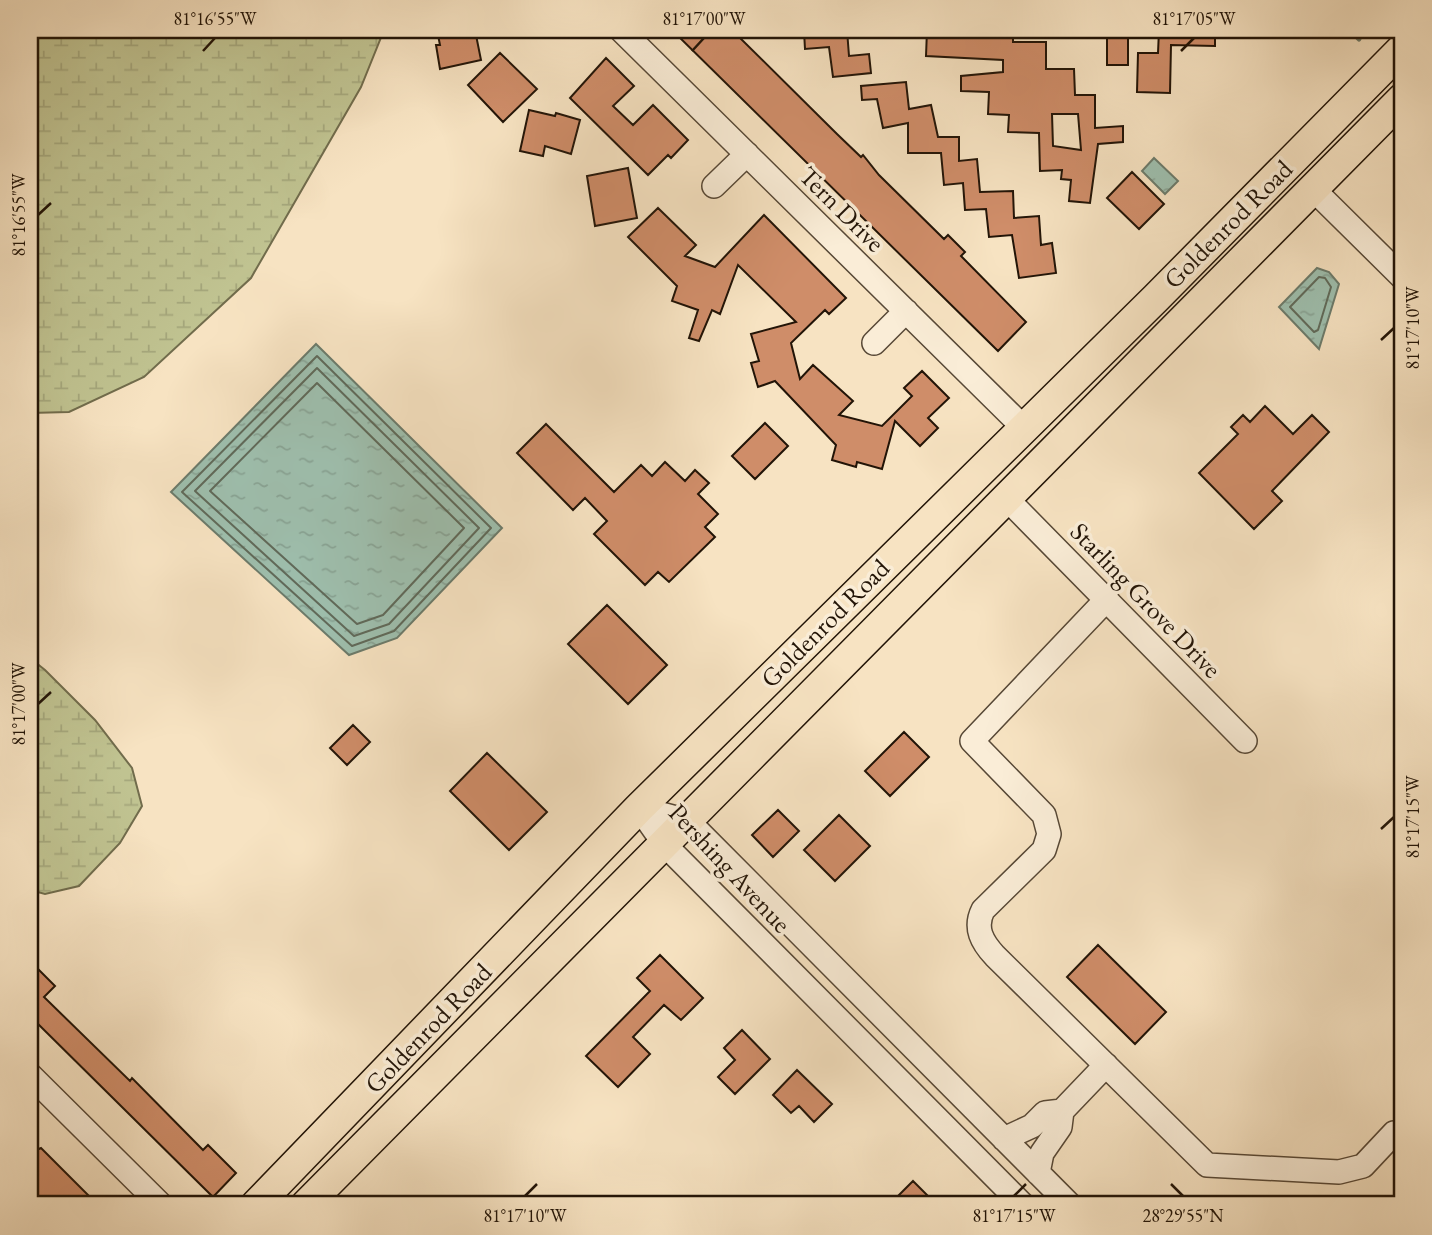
<svg xmlns="http://www.w3.org/2000/svg" width="1432" height="1235" font-family="'EB Garamond',serif">
	<defs>
		<pattern id="wetland-marsh" width="20" height="14" patternUnits="userSpaceOnUse" patternTransform="scale(1.75)"><rect width="20" height="14" fill="#c0c391"/><path d="M1 5h8M5 5V1M11 12h8M15 12V8" fill="none" stroke="#a5a77c"/></pattern>
		<pattern id="water-ripples" width="26" height="14" patternUnits="userSpaceOnUse" patternTransform="scale(1.75)"><rect width="26" height="14" fill="#9ebfae"/><path d="M2 4q2-2 4 0t4 0M15 11q2-2 4 0t4 0" fill="none" stroke="#88a394"/></pattern>
	</defs>
	<rect width="100%" height="100%" fill="#f7e3c2"/>
	<filter id="stains"><feTurbulence type="fractalNoise" baseFrequency=".00286" numOctaves="4"/><feColorMatrix values="0 0 0 0 .2 0 0 0 0 .09 0 0 0 0 .02 0 0 0 .5 -.17"/></filter>
	<radialGradient id="worn" r=".72"><stop offset=".6" stop-color="#630" stop-opacity="0"/><stop offset="1" stop-color="#630" stop-opacity=".3"/></radialGradient>
	<path fill="url(#wetland-marsh)" stroke="#716c4c" stroke-width="2" d="M30 30H384L361 87 251 278 144 377 69 412 30 413Z
		M30 658 45 670 95 720 132 768 142 806 120 843 79 886 45 894 30 890Z"/>
	<path fill="url(#water-ripples)" stroke="#6c7b6b" stroke-width="2" d="M1154 158 1178 181 1165 194 1142 171Z
		M1317 268 1329 272 1339 284 1319 349 1279 307Z
		M316 344 502 528 397 638 349 655 171 492Z"/>
	<g fill="none" stroke-linecap="round" stroke-linejoin="round">
		<path stroke="#606a5a" stroke-width="2" d="M1319 277 1325 278 1331 287 1318 330 1314 332 1290 307Z
			M317 356 491 528 394 631 352 646 182 492Z
			M317 368 479 528 389 624 354 636 195 491Z
			M317 383 464 528 383 615 357 624 210 491Z"/>
		<path stroke="#6c7b6b" stroke-width="5" d="M1350 30 1359 39"/>
	</g>
	<path fill="#cf8d69" stroke="#221407" stroke-width="2" fill-rule="evenodd" d="M437 30H475L481 60 440 69 436 45H440Z
		M672 30H732L837 134 861 157 863 155 879 175 944 239 948 235 965 252 961 256 1026 322 998 351Z
		M847 30 849 56 869 54 871 73 833 77 829 47 805 49 804 31Z
		M927 30H1013V42H1046V69H1074L1075 95H1095V128L1123 126V142L1098 144 1090 203 1069 201 1071 180 1061 179 1062 170 1040 171 1039 133 1008 132 1009 115 988 114 989 92 961 91V76L1003 72V60L926 56ZM1052 114H1078L1081 150 1053 146Z
		M1107 30H1128V65H1107Z
		M1159 30H1215V46L1171 45 1170 93 1137 92 1138 53H1158Z
		M500 53 537 89 503 122 468 85Z
		M606 58 634 86 613 106 633 125 653 105 688 140 671 158 668 155 648 175 570 98Z
		M906 82 909 109 931 105 938 137H959V161L977 159 980 192 1013 191 1014 218 1039 216 1041 245 1052 243 1056 273 1019 278 1012 235 989 237 986 209 965 210 963 183 944 185 941 153H908V123L883 128 877 99 862 100 861 86Z
		M529 110 555 116 556 113 580 120 571 154 545 146 543 156 520 151Z
		M628 168 637 218 595 226 587 176Z
		M1132 172 1164 204 1139 229 1107 198Z
		M658 208 696 245 685 256 715 267 764 215 846 298 829 314 825 310 791 343 800 379 813 365 853 401 839 415 882 426 912 396 904 388 922 371 949 398 928 418 938 428 920 446 895 421 882 469 857 462 856 467 832 460 836 445 775 381 758 387 751 363 759 361 751 334 796 322 738 265 720 314 712 310 699 341 689 338 698 310 672 301 677 286 628 237Z
		M1265 406 1293 434 1312 415 1329 432 1272 491 1282 501 1254 529 1199 473 1238 434 1231 427 1243 415 1250 422Z
		M765 423 788 446 755 479 732 456Z
		M546 424 614 492 641 465 652 476 665 462 685 481 695 470 709 483 698 494 718 514 705 527 715 537 669 582 658 572 645 585 594 534 607 521 585 498 573 510 517 453Z
		M607 605 667 665 628 704 568 644Z
		M353 725 370 742 347 765 330 748Z
		M904 732 929 757 890 796 865 771Z
		M487 753 547 812 509 850 450 791Z
		M778 810 799 831 773 857 752 835Z
		M839 815 870 846 835 881 804 850Z
		M1098 945 1166 1012 1135 1044 1067 977Z
		M660 955 703 998 681 1020 664 1005 633 1037 650 1054 618 1087 586 1056 650 991 637 978Z
		M38 969 55 986 44 997 130 1081 132 1078 203 1150 208 1145 236 1173 213 1197 30 1016V977Z
		M742 1030 770 1059 735 1094 718 1077 735 1060 724 1048Z
		M797 1070 832 1104 814 1122 799 1106 791 1113 773 1095Z
		M30 1140 39 1149 41 1148 98 1205H45L30 1190Z
		M913 1181 937 1205H889Z"/>
	<g fill="none" stroke-linecap="round" stroke-linejoin="round">
		<g stroke="#574836" stroke-width="26">
			<path id="minor" d="M621 30 1024 428
				M714 186 747 154
				M1313 189 1402 277
				M874 343 906 311
				M1007 499 1245 741
				M1107 599 972 741 1044 815 1049 834 1044 850 983 910C974 928 982 942 995 956L1207 1165 1339 1172 1363 1166 1394 1133 1402 1141
				M639 808 688 821 1070 1205
				M639 808 665 845 1023 1205
				M30 1075 161 1205
				M1062 1111 1106 1065
				M1004 1139 1032 1126 1045 1113 1062 1111 1060 1127 1042 1153 1038 1173"/>
		</g>
		<g stroke="#221407" stroke-width="33">
			<path id="major" d="M256 1205 639 808 1156 298 1402 49
				M306 1205 1402 99"/>
		</g>
		<use href="#minor" stroke="#faedd7" stroke-width="23"/>
		<use href="#major" stroke="#f7e3c2" stroke-width="30"/>
	</g>
	<path fill="none" stroke="#221407" stroke-width="2.5" d="M203 51 215 38M692 51 704 38M1181 51 1194 38M38 215 51 203M1381 340 1394 328M38 704 51 692M1381 829 1394 817M1171 1184 1183 1196M525 1196 537 1184M1014 1196 1026 1184"/>
	<g text-anchor="middle" stroke-width="7" stroke-linejoin="round" paint-order="stroke">
		<g font-size="26" fill="#221407" stroke="#faedd7">
			<text transform="translate(842 209) rotate(45)" y="9">Tern Drive</text>
			<text transform="translate(1228 224) rotate(-45)" y="9">Goldenrod Road</text>
			<text transform="translate(1146 600) rotate(46)" y="9">Starling Grove Drive</text>
			<text transform="translate(825 623) rotate(-45)" y="9">Goldenrod Road</text>
			<text transform="translate(730 868) rotate(47)" y="9">Pershing Avenue</text>
			<text transform="translate(428 1028) rotate(-46)" y="9">Goldenrod Road</text>
		</g>
	</g>
	<rect width="1432" height="1235" fill="none" stroke="#f7e3c2" stroke-width="77"/>
	<rect x="38" y="38" width="1356" height="1158" fill="none" stroke="#221407" stroke-width="2.5"/>
	<g font-size="18" text-anchor="middle" fill="#221407">
		<text x="215" y="25">81°16'55"W</text>
		<text x="704" y="25">81°17'00"W</text>
		<text x="1194" y="25">81°17'05"W</text>
		<text transform="translate(19 215) rotate(-90)" y="6">81°16'55"W</text>
		<text transform="translate(1413 328) rotate(-90)" y="6">81°17'10"W</text>
		<text transform="translate(19 704) rotate(-90)" y="6">81°17'00"W</text>
		<text transform="translate(1413 817) rotate(-90)" y="6">81°17'15"W</text>
		<text x="525" y="1222">81°17'10"W</text>
		<text x="1014" y="1222">81°17'15"W</text>
		<text x="1183" y="1222">28°29'55"N</text>
	</g>
	<rect width="100%" height="100%" filter="url(#stains)"/>
	<rect width="100%" height="100%" fill="url(#worn)"/>
</svg>
